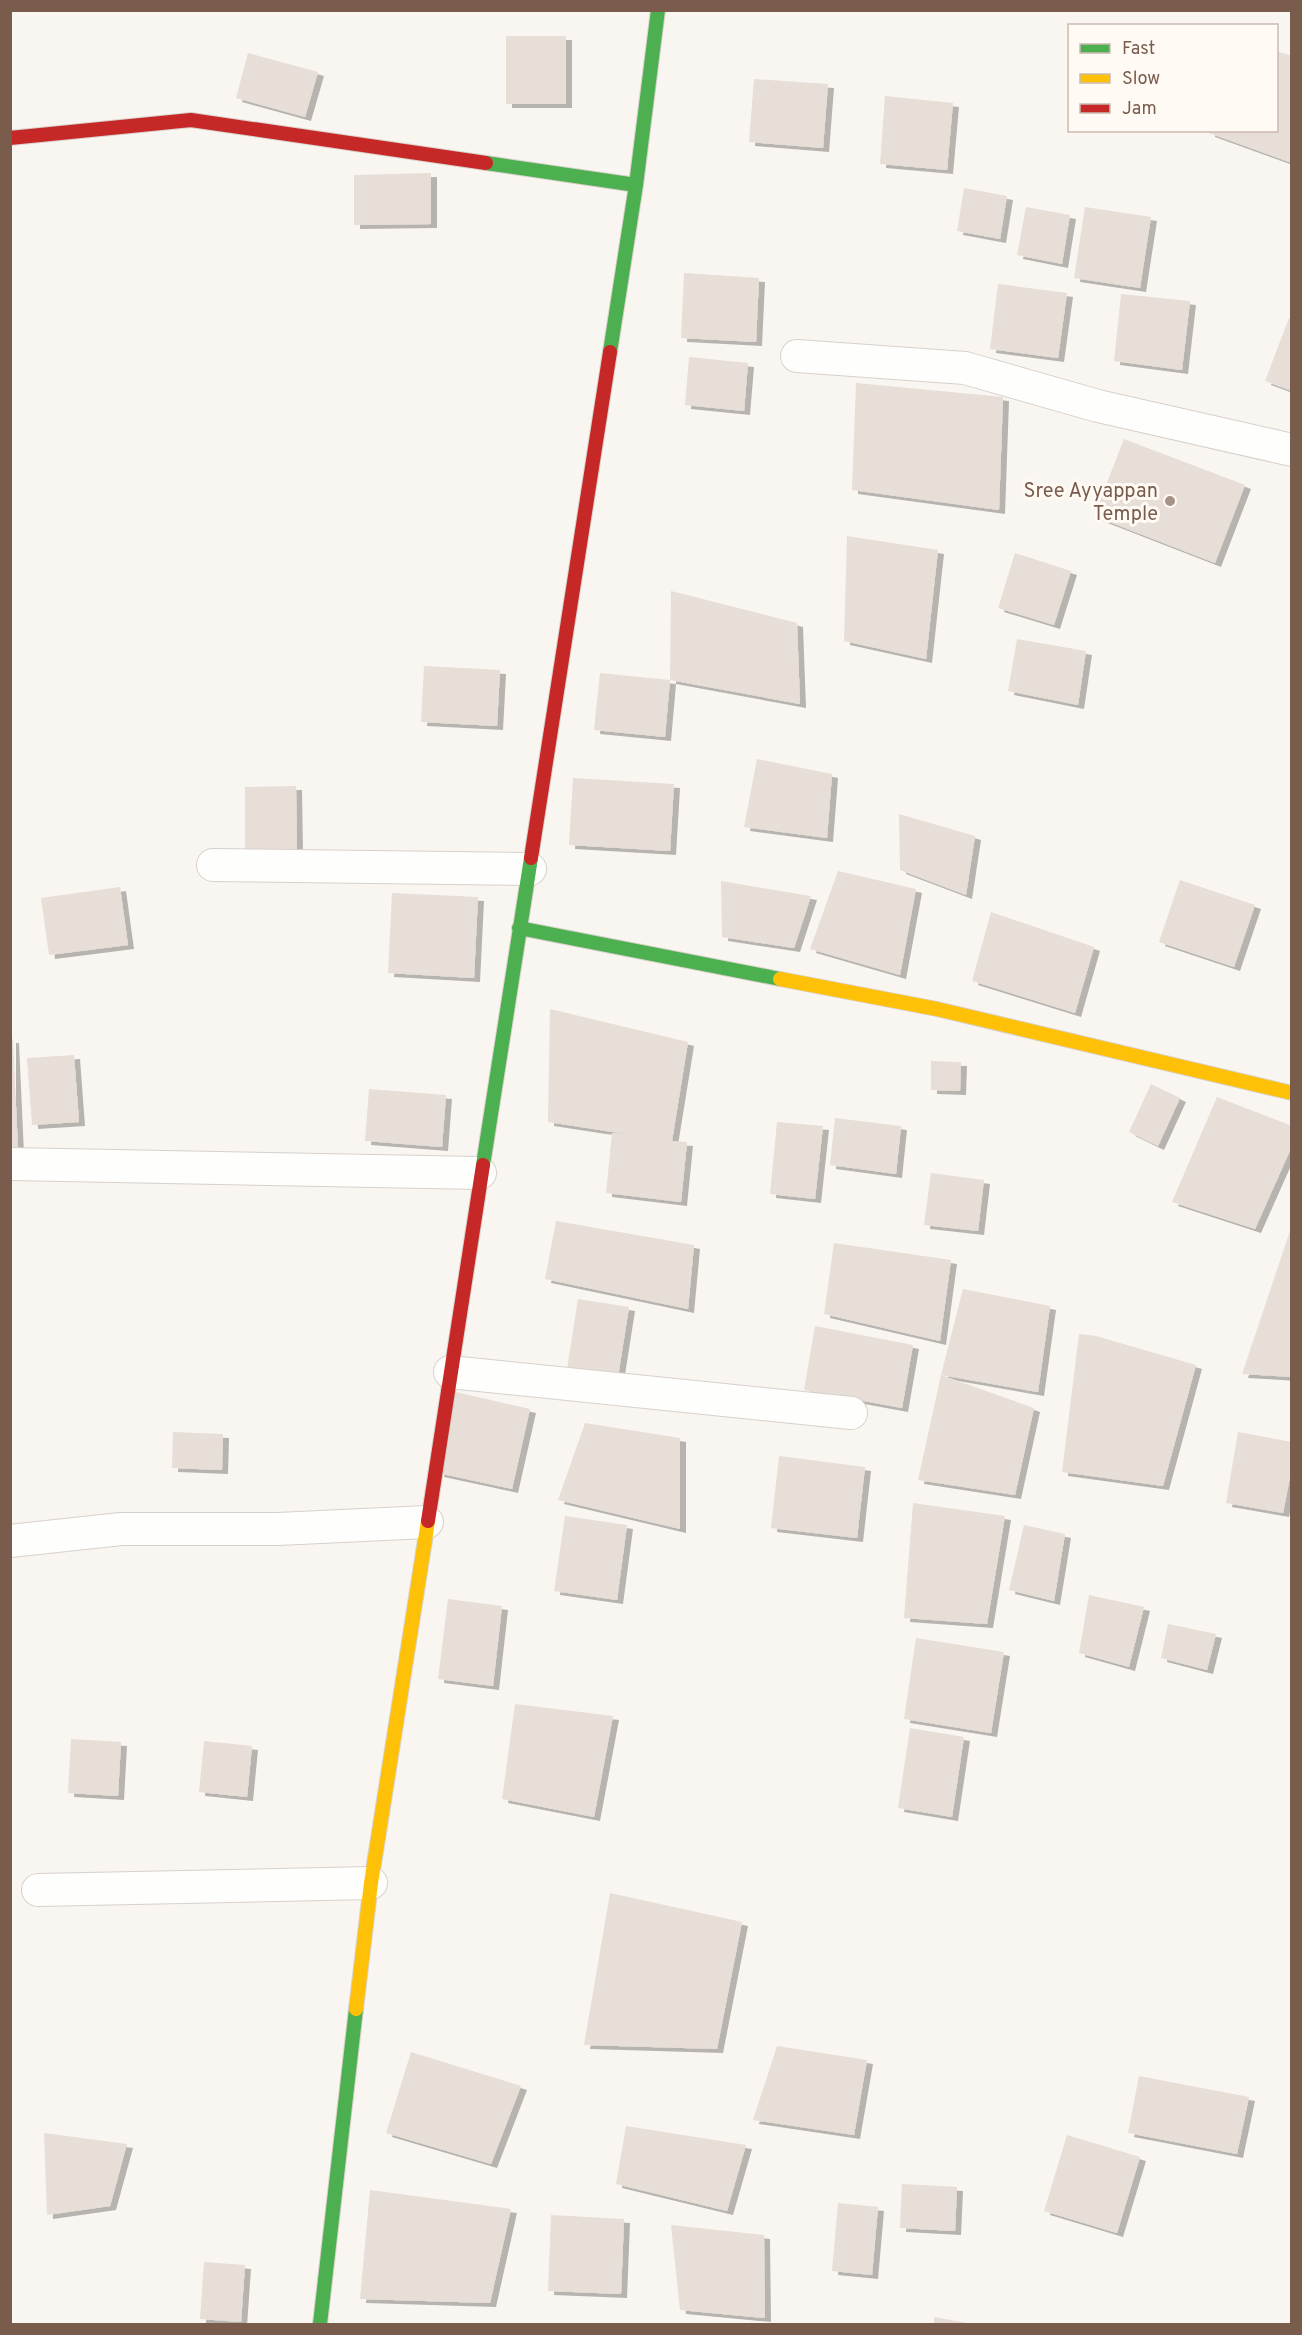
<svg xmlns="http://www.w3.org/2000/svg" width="1302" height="2335" font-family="Overpass,sans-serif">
	<defs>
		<filter id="shadow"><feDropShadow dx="6" dy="4" stdDeviation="0" flood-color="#0004"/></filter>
	</defs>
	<rect width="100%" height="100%" fill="#f9f5f0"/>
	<path fill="#e6ded7" filter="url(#shadow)" d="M506 36H566V104H506Z
		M1276 51 1292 56V163L1209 133V130H1276Z
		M248 53 318 72 305 117 236 98Z
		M754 79 828 84 823 148 749 142Z
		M885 96 953 103 947 170 880 164Z
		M431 173V224L354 225V175Z
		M964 188 1007 196 1000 239 957 231Z
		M1026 207 1070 215 1062 264 1017 255Z
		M1085 207 1151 217 1140 288 1074 278Z
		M684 273 759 278 756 342 681 338Z
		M998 284 1067 293 1058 358 990 349Z
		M1121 294 1190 301 1182 370 1114 361Z
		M1289 318 1292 319V391L1265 381Z
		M689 357 748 363 744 411 685 405Z
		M856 383 1003 397 999 510 852 490Z
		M1124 439 1245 485 1215 563 1094 516Z
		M847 536 938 550 926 659 844 641Z
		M1015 553 1071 571 1054 625 998 608Z
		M671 591 797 623 800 704 670 680 665 737 594 730 600 673 670 680Z
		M1017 639 1086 651 1078 705 1008 691Z
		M424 666 500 670 497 726 421 722Z
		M757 759 832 774 827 838 744 827Z
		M573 778 674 784 670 851 569 845Z
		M296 786 297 849 245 850V787Z
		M899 814 975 836 966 895 900 870Z
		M838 871 916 889 900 975 810 949Z
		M1180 880 1255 905 1234 967 1159 942Z
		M721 881 811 896 794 948 722 937Z
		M120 887 128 945 49 955 41 898Z
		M392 893 478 897 474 978 388 973Z
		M991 912 1094 947 1075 1013 972 981Z
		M550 1009 688 1042 672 1141 687 1142 681 1202 606 1193 612 1133 626 1134 548 1122Z
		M10 1039H13L18 1150H10Z
		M74 1055 79 1122 32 1125 27 1058Z
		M931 1061 961 1062 960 1091 931 1090Z
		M1151 1084 1180 1098 1158 1146 1129 1132Z
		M369 1089 446 1095 442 1147 365 1141Z
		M1217 1097 1292 1126V1146L1255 1229 1172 1202Z
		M835 1118 901 1126 896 1174 830 1165Z
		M777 1122 823 1126 815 1199 770 1194Z
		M931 1173 984 1180 978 1231 924 1225Z
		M556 1221 694 1245 688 1309 545 1279Z
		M1291 1228 1292 1377 1242 1374Z
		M834 1243 951 1260 940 1341 824 1314Z
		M963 1289 1050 1306 1038 1392 941 1375Z
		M578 1299 629 1307 618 1377 567 1369Z
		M815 1326 913 1345 902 1408 804 1390Z
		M1079 1334 1096 1336 1196 1365 1163 1486 1062 1472Z
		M941 1375 1034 1408 1015 1495 918 1480Z
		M456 1392 530 1409 512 1489 438 1473Z
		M585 1423 680 1438V1529L558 1500Z
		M173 1432 223 1434 222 1470 172 1468Z
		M1238 1432 1292 1442V1467L1283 1513 1226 1503Z
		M779 1456 865 1467 857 1538 771 1528Z
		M913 1503 1005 1516 987 1624 904 1618Z
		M565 1516 627 1525 617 1600 554 1591Z
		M1024 1525 1065 1534 1054 1601 1009 1590Z
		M1089 1595 1144 1607 1129 1667 1079 1653Z
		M448 1599 502 1606 493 1686 438 1679Z
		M1168 1624 1216 1634 1207 1670 1161 1658Z
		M916 1638 1004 1652 991 1733 904 1719Z
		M515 1704 613 1716 594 1817 502 1799Z
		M910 1728 964 1737 952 1817 898 1808Z
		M71 1739 121 1742 118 1796 68 1793Z
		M204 1741 252 1746 247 1797 199 1792Z
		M610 1893 742 1922 717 2049 584 2045Z
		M777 2046 867 2060 854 2135 753 2120Z
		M411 2052 521 2086 491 2164 386 2133Z
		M1139 2076 1249 2097 1237 2154 1128 2133Z
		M626 2126 746 2145 727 2211 616 2184Z
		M44 2133 127 2144 110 2206 47 2215Z
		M1067 2135 1140 2157 1117 2233 1044 2211Z
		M902 2184 957 2187 955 2231 900 2228Z
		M370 2190 511 2209 490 2303 360 2299Z
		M838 2203 878 2207 872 2275 832 2271Z
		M551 2215 624 2219 621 2294 548 2291Z
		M671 2225 764 2235 765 2318 680 2310Z
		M204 2262 245 2265 241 2322 200 2319Z
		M934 2317 967 2323V2324H934Z"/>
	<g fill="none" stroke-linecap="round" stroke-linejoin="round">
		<g stroke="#d7d1cb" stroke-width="34">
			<path id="street" d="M797 356 965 368 1098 406 1292 450
				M213 865 530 869
				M10 1164 480 1173
				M450 1372 851 1413
				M10 1541 121 1529H278L427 1522
				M38 1890 371 1883"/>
		</g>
		<g stroke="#d9d2cb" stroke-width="16">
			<path id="fast" d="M486 163 636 185
				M610 352 636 185 658 10
				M519 928 780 979
				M483 1165 531 858
				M320 2324 356 2009"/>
		</g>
		<g stroke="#d9d2cb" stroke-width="16">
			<path id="slow" d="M780 979 937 1009 1292 1093
				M356 2009 371 1883 428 1521"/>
		</g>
		<g stroke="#d9d2cb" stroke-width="16">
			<path id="jam" d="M10 138 191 120 486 163
				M531 858 610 352
				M428 1521 483 1165"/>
		</g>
		<use href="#street" stroke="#fefefd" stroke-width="32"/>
		<use href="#fast" stroke="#4caf50" stroke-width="14"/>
		<use href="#slow" stroke="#ffc107" stroke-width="14"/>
		<use href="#jam" stroke="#c62828" stroke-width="14"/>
	</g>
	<circle fill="#a69286" stroke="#fffaf3" stroke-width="2" cx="1170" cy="501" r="6"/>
	<g text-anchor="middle" stroke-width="6" stroke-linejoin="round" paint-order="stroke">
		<g font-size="20" fill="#7a5c4d" stroke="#fffaf3" text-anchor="end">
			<text x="1158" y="497">Sree Ayyappan<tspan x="1158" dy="23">Temple</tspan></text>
		</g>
	</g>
	<rect width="1302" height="2335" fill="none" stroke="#7a5c4d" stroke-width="24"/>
	<rect x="1068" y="24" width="210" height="108" fill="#fffaf3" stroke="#cabbb1" stroke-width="1.5"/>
	<rect x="1080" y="44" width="30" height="9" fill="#4caf50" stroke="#cabbb1" stroke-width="1.5"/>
	<text x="1122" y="54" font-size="18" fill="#7a5c4d">Fast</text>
	<rect x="1080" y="74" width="30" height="9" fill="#ffc107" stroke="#cabbb1" stroke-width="1.5"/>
	<text x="1122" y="84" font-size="18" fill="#7a5c4d">Slow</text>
	<rect x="1080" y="104" width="30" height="9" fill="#c62828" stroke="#cabbb1" stroke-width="1.5"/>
	<text x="1122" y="114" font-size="18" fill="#7a5c4d">Jam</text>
</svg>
